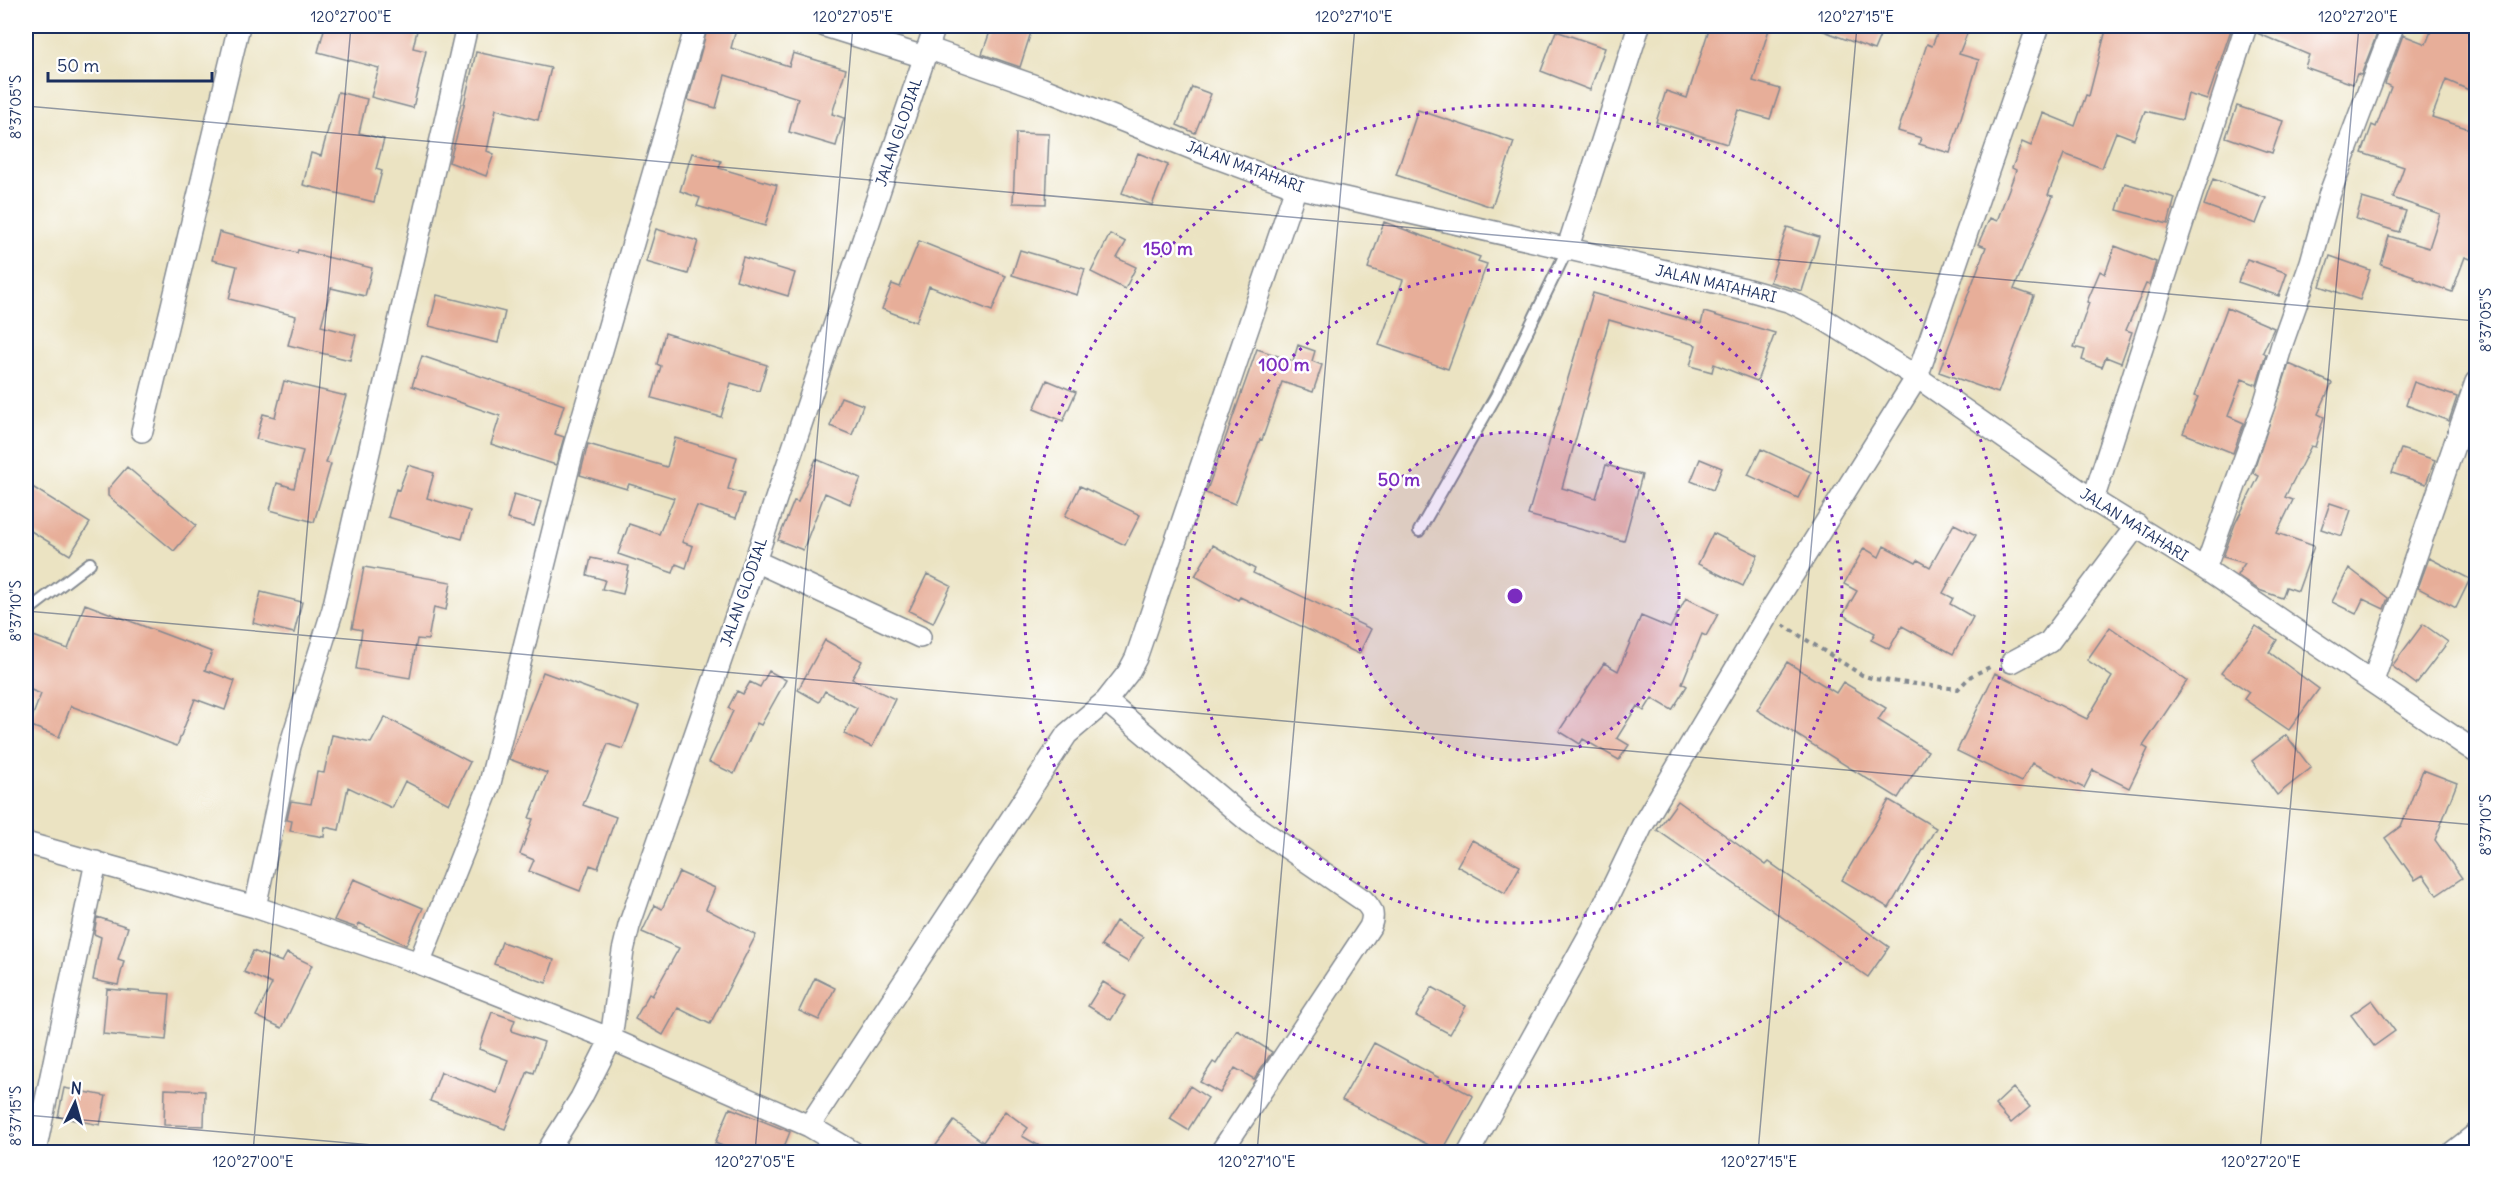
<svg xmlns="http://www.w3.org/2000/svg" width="2502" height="1178" font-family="Delius,sans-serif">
	<rect width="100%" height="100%" fill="#fff"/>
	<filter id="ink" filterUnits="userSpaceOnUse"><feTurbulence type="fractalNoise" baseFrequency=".0167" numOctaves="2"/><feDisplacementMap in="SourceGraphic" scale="12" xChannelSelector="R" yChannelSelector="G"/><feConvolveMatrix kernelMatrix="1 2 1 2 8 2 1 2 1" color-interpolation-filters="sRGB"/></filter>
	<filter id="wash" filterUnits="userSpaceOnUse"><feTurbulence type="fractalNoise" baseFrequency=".008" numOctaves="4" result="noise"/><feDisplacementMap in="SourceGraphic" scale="24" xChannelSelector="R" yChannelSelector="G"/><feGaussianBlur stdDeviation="1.35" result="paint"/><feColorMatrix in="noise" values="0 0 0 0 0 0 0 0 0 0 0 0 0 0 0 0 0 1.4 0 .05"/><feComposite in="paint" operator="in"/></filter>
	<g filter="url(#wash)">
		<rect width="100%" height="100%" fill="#ebe3c2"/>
		<g id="blocks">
			<path fill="#e7ae99" d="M325 26H341L358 30 359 26H418L413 48 426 51 413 108 371 97 379 68 318 52Z
				M708 26H737L731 48 789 66 793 53 846 69 832 114 844 118 836 146 789 132 798 98 725 75 716 108 688 100Z
				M992 26H1033L1020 67 982 54Z
				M1710 26H1770L1753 81 1780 89 1770 119 1738 110 1727 144 1656 122 1666 91 1687 98Z
				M1814 26H1884L1874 50 1813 27Z
				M1940 26H1970L1959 54 1979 60 1950 153 1919 144 1921 138 1898 131 1927 44 1932 46Z
				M2107 26H2219L2231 30 2207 100 2188 94 2182 120 2145 111 2134 139 2116 132 2102 168 2064 154 2048 195 2053 196 2014 289 2034 296 1998 393 1939 372 1986 247 1978 244 1990 218 1997 221 2016 170 2012 168 2022 142 2031 146 2043 113 2075 126 2086 95 2089 96Z
				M2258 26H2380L2361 75 2357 74 2353 84 2305 67 2309 55 2257 33Z
				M2433 26H2476V93L2446 80 2432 117 2476 131V261L2465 257 2452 292 2413 278 2414 276 2381 265 2389 236 2429 248 2440 214 2393 198 2404 167 2362 153 2372 125 2376 127 2391 87 2385 84 2403 35 2426 44Z
				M1556 31 1605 48 1590 90 1541 71Z
				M476 52 551 68 538 120 496 109 487 151 494 154 486 176 449 162 457 135Z
				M1192 87 1211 94 1195 133 1177 125Z
				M338 92 367 99 359 133 384 139 376 169 382 171 374 202 303 185 311 153 321 156Z
				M2237 106 2283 121 2272 153 2226 137Z
				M1418 110 1514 142 1492 207 1396 175Z
				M1016 133 1049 134 1046 204 1013 203Z
				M692 153 721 161 719 168 777 185 765 226 697 206 700 198 680 191Z
				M1138 153 1168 165 1152 205 1122 193Z
				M2213 179 2266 198 2256 224 2204 205Z
				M2125 183 2175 198 2168 224 2117 210Z
				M2362 198 2406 211 2399 232 2356 219Z
				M1384 222 1480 257 1478 261 1487 264 1448 369 1379 345 1403 280 1368 268Z
				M1787 227 1819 237 1802 291 1770 282Z
				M656 229 698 241 688 274 646 262Z
				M219 232 297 253 298 250 372 268 365 296 331 288 321 326 356 335 350 360 288 345 296 316 229 299 237 266 212 260Z
				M1110 234 1126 242 1117 258 1136 267 1125 289 1091 272Z
				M919 241 1006 276 992 311 929 286 916 322 882 309 892 284 900 287Z
				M2115 246 2156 262 2149 285 2146 284 2126 330 2132 332 2121 363 2106 357 2102 367 2082 360 2085 350 2074 347 2089 303 2087 302 2100 271 2105 274Z
				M1020 250 1085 269 1077 295 1012 275Z
				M2330 256 2370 270 2360 300 2320 286Z
				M743 257 795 273 788 296 736 280Z
				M2247 259 2287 273 2279 296 2238 282Z
				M1593 293 1701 324 1704 312 1775 333 1757 381 1714 364 1712 372 1690 366 1696 345 1609 320 1562 488 1596 498 1606 465 1642 475 1624 541 1528 515Z
				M437 295 505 312 498 343 429 326Z
				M2227 308 2274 328 2263 352 2266 354 2257 385 2242 379 2228 416 2244 423 2233 453 2183 433 2198 397 2194 396Z
				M665 333 767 365 759 391 731 383 721 417 652 398 661 366 657 364Z
				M1298 345 1315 351 1312 361 1322 365 1313 392 1282 382 1262 440 1260 439 1235 504 1206 493 1257 349 1293 361Z
				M422 356 564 405 555 434 564 437 556 465 491 444 500 416 412 386Z
				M2289 364 2332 383 2318 414 2324 417 2315 447 2311 446 2285 497 2293 500 2277 533 2314 546 2298 591 2286 587 2282 598 2259 590 2237 575 2245 563 2223 557 2235 524 2259 476 2253 473Z
				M1047 380 1076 392 1063 421 1034 409Z
				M284 381 346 396 326 463 331 464 314 522 270 510 277 483 294 488 303 451 256 439 263 414 275 417Z
				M2414 382 2457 397 2449 421 2406 405Z
				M841 397 863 405 852 435 830 426Z
				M675 438 737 457 728 489 744 494 736 518 697 506 682 542 693 546 686 568 676 564 673 573 618 554 629 524 659 534 674 498 629 484 627 489 580 475 588 444 667 467Z
				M1761 449 1811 472 1798 498 1748 475Z
				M2401 449 2435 460 2426 484 2392 473Z
				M816 459 861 478 850 504 825 493 803 550 778 540 794 501 798 502Z
				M1700 459 1722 468 1713 490 1691 481Z
				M408 465 434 473 427 498 470 511 462 539 388 517 396 489 399 490Z
				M127 467 196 525 174 551 108 496V489Z
				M26 483 90 523 70 555 26 528Z
				M1080 486 1140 515 1125 545 1065 516Z
				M514 494 541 502 534 526 507 519Z
				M2330 503 2351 510 2342 536 2321 529Z
				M1954 524 1976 535 1943 593 1953 598 1950 604 1973 617 1953 654 1902 626 1889 649 1871 640 1875 633 1843 615 1857 591 1844 584 1864 548 1879 557 1884 546 1916 563 1918 560 1930 567Z
				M1713 533 1758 555 1743 586 1698 564Z
				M1213 545 1255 569 1253 573 1371 629 1359 654 1240 597 1238 600 1195 576Z
				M591 558 629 566 623 594 602 589 605 580 587 575Z
				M2429 558 2470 579 2456 608 2418 588Z
				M364 567 451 582 446 610 434 607 428 640 417 639 410 678 356 669 362 630 352 628Z
				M2349 568 2388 598 2384 609 2363 599 2356 614 2332 602Z
				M927 574 951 586 933 623 909 611Z
				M261 592 302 602 294 633 253 623Z
				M1686 598 1718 614 1706 636 1702 634 1682 683 1687 686 1672 710 1652 698 1644 711 1637 706 1617 738 1629 745 1619 760 1583 739 1580 744 1559 731 1604 663 1618 671 1641 616 1670 628Z
				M85 604 212 652 205 670 235 681 225 710 195 699 177 746 71 706 59 737 29 725 41 694 26 688V650L31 635 68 649Z
				M2423 624 2448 642 2416 684 2392 666Z
				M2256 626 2277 640 2269 652 2319 689 2289 730 2244 699 2249 692 2221 673Z
				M2110 627 2187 681 2143 746 2148 749 2129 788 2093 770 2084 788 2032 763 2021 782 1957 751 1995 673 2087 719 2112 677 2087 660Z
				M825 640 862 661 852 679 895 699 872 747 844 734 857 708 825 691 819 702 798 690Z
				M1787 662 1836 693 1843 682 1886 708 1878 720 1928 751 1898 798 1757 710Z
				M769 671 786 680 761 725 757 723 734 774 709 762 733 711 728 708 737 691 743 694 750 682 760 687Z
				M543 672 639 707 623 749 608 744 583 805 616 817 598 868 590 865 580 891 529 871 534 860 520 854 533 819 529 818 547 773 509 759Z
				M385 717 470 762 449 804 405 781 392 808 348 787 339 830 325 827 324 837 290 831 292 821 287 820 291 801 311 804 317 772 324 773 332 735 371 743Z
				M2286 735 2311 768 2277 795 2252 761Z
				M2423 770 2457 783 2435 840 2462 878 2437 895 2423 875 2415 880 2385 838 2401 826Z
				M1889 800 1936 828 1889 908 1842 880Z
				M1678 801 1766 865 1769 862 1889 947 1868 977 1657 830Z
				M1472 840 1520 866 1505 893 1457 866Z
				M679 872 715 888 706 909 756 935 710 1024 678 1008 663 1035 635 1019 649 994 652 996 679 948 642 932 655 905 662 909Z
				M354 879 423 908 406 945 359 923 357 928 334 920Z
				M97 917 128 927 118 959 124 961 118 985 93 980 101 937 94 934Z
				M1116 921 1143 937 1128 962 1101 946Z
				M502 942 554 960 546 983 494 964Z
				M253 951 282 962 287 953 312 965 282 1028 256 1016 272 984 244 972Z
				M815 978 835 988 819 1020 799 1011Z
				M1103 982 1126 996 1111 1020 1088 1006Z
				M1432 987 1466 1006 1450 1034 1416 1016Z
				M107 989 170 994 166 1040 103 1034Z
				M2372 1000 2395 1031 2374 1046 2351 1015Z
				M492 1012 515 1020 511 1031 544 1042 534 1073 528 1071 505 1129 430 1101 441 1072 497 1093 508 1060 479 1049Z
				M1237 1030 1272 1052 1254 1079 1235 1068 1220 1093 1200 1082 1213 1062 1216 1064Z
				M1374 1043 1473 1096 1442 1152 1342 1100Z
				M1190 1086 1208 1098 1188 1130 1170 1119Z
				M64 1088 106 1096 100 1125 58 1117Z
				M2013 1088 2030 1107 2011 1123 1995 1105Z
				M165 1089 205 1091 204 1126 164 1125Z
				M730 1108 790 1132 782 1152H738L715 1143Z
				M1005 1111 1028 1128 1022 1136 1050 1152H931L954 1121 983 1142Z"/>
		</g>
	</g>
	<g filter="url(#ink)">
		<use href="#blocks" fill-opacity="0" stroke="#838990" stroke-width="1.5"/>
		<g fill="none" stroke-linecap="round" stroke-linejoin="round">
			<g stroke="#838990" stroke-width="14">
				<path id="lane" d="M1419 531 1496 396 1567 250
					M26 612 90 563"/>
			</g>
			<g stroke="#838990" stroke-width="24">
				<path id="street" d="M825 26 924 57
					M927 48 1041 88 1201 152 1296 187 1745 289 1791 302 1817 315 1917 377 2093 500 2205 569 2476 752
					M1567 250 1639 26
					M142 431 239 26
					M2093 500 2246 26
					M755 561 920 637
					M2205 569 2264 405 2283 341 2311 262 2330 193 2393 26
					M2012 662 2049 642 2137 525
					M2373 681 2476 382
					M1106 701 1248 821 1363 900C1372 909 1375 914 1370 927L1221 1152
					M26 843 255 907 419 963 611 1039 809 1126 853 1152
					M255 907 290 746 333 609 467 26
					M419 963 489 787 573 450 696 26
					M809 1126 1067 734 1106 701 1128 673 1136 658 1296 187
					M35 1152 96 862
					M547 1152 581 1098 611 1039 623 951 629 926 755 561 935 26
					M1469 1152 1592 930 1642 826 1767 616 1917 377 2038 26
					M2453 1152 2476 1134"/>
			</g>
			<path stroke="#838990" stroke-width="4" stroke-dasharray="4.5 4.5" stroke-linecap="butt" d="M1783 625 1862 675 1874 679 1958 689 1971 676 1992 666"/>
			<use href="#lane" stroke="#fff" stroke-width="10"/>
			<use href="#street" stroke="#fff" stroke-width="21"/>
		</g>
	</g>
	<path fill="none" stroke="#1b2f5e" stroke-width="1.5" stroke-opacity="0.45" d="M26 106 2476 321M26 611 2476 825M26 1115 453 1152M253 1152 351 26M755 1152 853 26M1257 1152 1355 26M1758 1152 1857 26M2260 1152 2359 26"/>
	<circle cx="1515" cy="596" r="164" fill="#7b2cbf" fill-opacity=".12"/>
	<g fill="none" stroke="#7b2cbf" stroke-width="3" stroke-dasharray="3 6">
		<circle cx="1515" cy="596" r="164"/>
		<circle cx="1515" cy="596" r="327"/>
		<circle cx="1515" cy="596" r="491"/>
	</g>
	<g text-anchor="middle" stroke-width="5" stroke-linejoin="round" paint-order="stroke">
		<g font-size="15" fill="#1b2f5e" stroke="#fff">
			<text transform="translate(899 132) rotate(-71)" y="5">JALAN GLODIAL</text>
			<text transform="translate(1245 167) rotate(20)" y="5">JALAN MATAHARI</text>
			<text transform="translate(1716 284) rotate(13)" y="5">JALAN MATAHARI</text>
			<text transform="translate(2134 525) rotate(32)" y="5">JALAN MATAHARI</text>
			<text transform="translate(744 592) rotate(-71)" y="5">JALAN GLODIAL</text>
		</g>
	</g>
	<circle cx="1515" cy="596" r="9" fill="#7b2cbf" stroke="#fff" stroke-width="3"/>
	<g font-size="18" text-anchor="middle" font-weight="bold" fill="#7b2cbf" stroke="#fff" stroke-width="5" stroke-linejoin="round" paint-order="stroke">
		<text x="1168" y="255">150 m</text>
		<text x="1284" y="371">100 m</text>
		<text x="1399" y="486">50 m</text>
	</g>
	<rect width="2502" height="1178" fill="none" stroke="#fff" stroke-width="66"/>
	<g transform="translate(75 1103) rotate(5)" stroke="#ffffff" stroke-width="4.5" paint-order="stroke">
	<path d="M0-4.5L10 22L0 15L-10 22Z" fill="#1b2f5e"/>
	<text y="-9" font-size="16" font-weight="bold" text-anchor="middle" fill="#1b2f5e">N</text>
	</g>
	<path d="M48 72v9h164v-9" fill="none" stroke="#1b2f5e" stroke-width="3"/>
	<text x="57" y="72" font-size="18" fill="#1b2f5e" stroke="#ffffff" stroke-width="4.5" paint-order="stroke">50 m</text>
	<rect x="33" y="33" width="2436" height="1112" fill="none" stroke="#1b2f5e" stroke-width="2"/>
	<g font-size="15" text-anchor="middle" fill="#1b2f5e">
		<text x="351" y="22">120°27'00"E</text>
		<text x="853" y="22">120°27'05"E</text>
		<text x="1354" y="22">120°27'10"E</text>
		<text x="1856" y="22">120°27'15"E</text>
		<text x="2358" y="22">120°27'20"E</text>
		<text transform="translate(16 107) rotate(-90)" y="5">8°37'05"S</text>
		<text transform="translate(2486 320) rotate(-90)" y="5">8°37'05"S</text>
		<text transform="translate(16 611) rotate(-90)" y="5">8°37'10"S</text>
		<text transform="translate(2486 825) rotate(-90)" y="5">8°37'10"S</text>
		<text transform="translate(16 1116) rotate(-90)" y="5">8°37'15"S</text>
		<text x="253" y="1167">120°27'00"E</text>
		<text x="755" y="1167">120°27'05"E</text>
		<text x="1257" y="1167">120°27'10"E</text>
		<text x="1759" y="1167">120°27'15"E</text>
		<text x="2261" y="1167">120°27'20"E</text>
	</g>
</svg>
